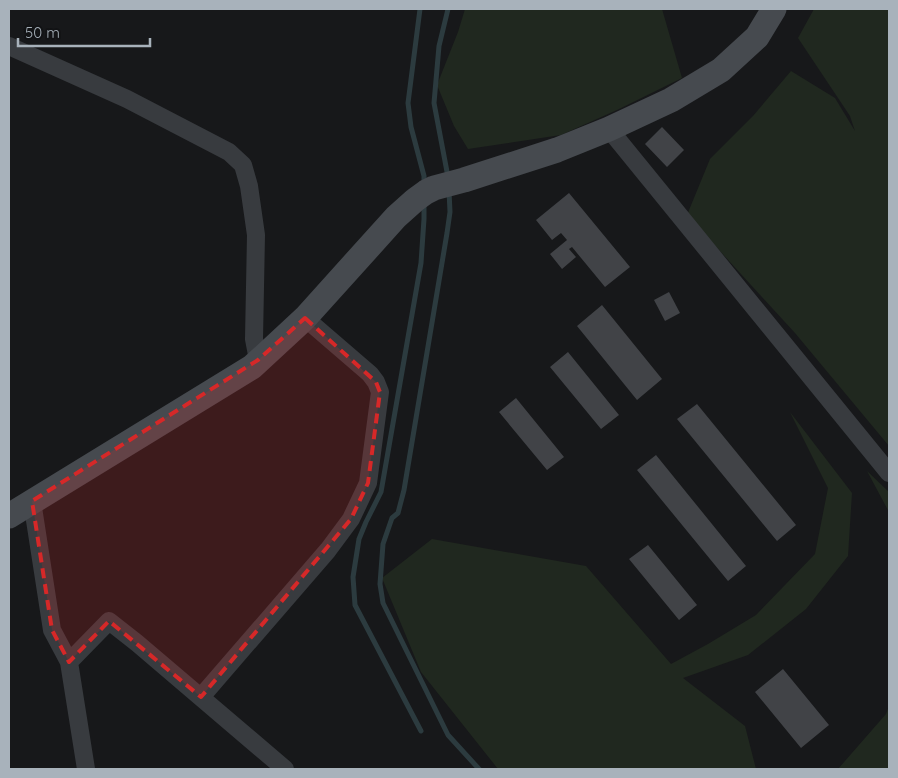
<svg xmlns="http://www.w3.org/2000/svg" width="898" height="778" font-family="Quicksand,sans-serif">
	<rect width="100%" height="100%" fill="#17181a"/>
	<path fill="#20281f" d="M465 9H662L682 78 617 110 561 135 468 149 454 126 437 85 458 32Z
		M814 9H889V446L795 333 687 215 710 159 753 116 791 71 835 98 855 131 850 116 798 38Z
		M790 412 852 493 848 556 806 609 748 655 683 678 745 726 756 769H498L421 672 382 578 432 539 586 566 671 664 708 644 756 615 815 554 828 488Z
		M867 471 889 492V512Z
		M889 706V769H838L886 714Z"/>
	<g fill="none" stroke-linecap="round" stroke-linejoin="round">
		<path stroke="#2c3b3f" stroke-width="5" d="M420 9 408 103 411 127 424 176V186
			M448 9 439 46 434 103 448 177
			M449 191 450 212 447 233 404 490 398 513 392 518 383 544 380 584 383 603 448 735 479 769
			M421 731 355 605 353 577 359 539 366 522 381 492 421 263 424 219V204"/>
	</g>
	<path fill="#414347" d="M662 127 684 150 667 167 645 144Z
		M569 193 630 267 605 287 572 247 569 249 576 257 562 269 550 254 567 240 561 233 552 240 536 220Z
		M669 292 680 313 665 321 654 300Z
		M602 305 662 379 637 400 577 326Z
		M568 352 619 415 601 429 550 367Z
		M516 398 564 457 547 470 499 412Z
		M697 404 796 525 777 541 677 419Z
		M656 455 746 566 728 581 637 470Z
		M648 545 697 605 679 620 629 559Z
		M783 669 829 725 801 748 755 692Z"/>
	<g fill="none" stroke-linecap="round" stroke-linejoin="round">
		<path stroke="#383b3f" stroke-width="18" d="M9 46 127 99 229 152 243 165 249 186 256 235 254 339 258 360
			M609 129 889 473
			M32 501 52 630 69 662 86 769
			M69 662 109 621 137 643 285 769
			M201 697 328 550 351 519 368 483 380 392 376 382 370 374 305 318"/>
		<path stroke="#464a4f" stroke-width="25" d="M9 516 252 367 305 318 396 217 415 200 426 192 434 188 464 180 557 150 609 129 671 100 721 70 757 37 774 9"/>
	</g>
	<path fill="#d62828" fill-opacity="0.2" stroke="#d62828" stroke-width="4" stroke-dasharray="10 6" stroke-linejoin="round" d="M305 318 376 382 380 392 368 483 351 519 201 697 109 621 69 662 52 630 32 501 258 360Z"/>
	<rect width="898" height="778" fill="none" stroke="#a8b2bb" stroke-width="20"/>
	<path d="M18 38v8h132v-8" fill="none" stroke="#a8b2bb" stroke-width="2.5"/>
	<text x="25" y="38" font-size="15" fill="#a8b2bb" stroke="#121315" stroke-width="4" paint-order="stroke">50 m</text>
</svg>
